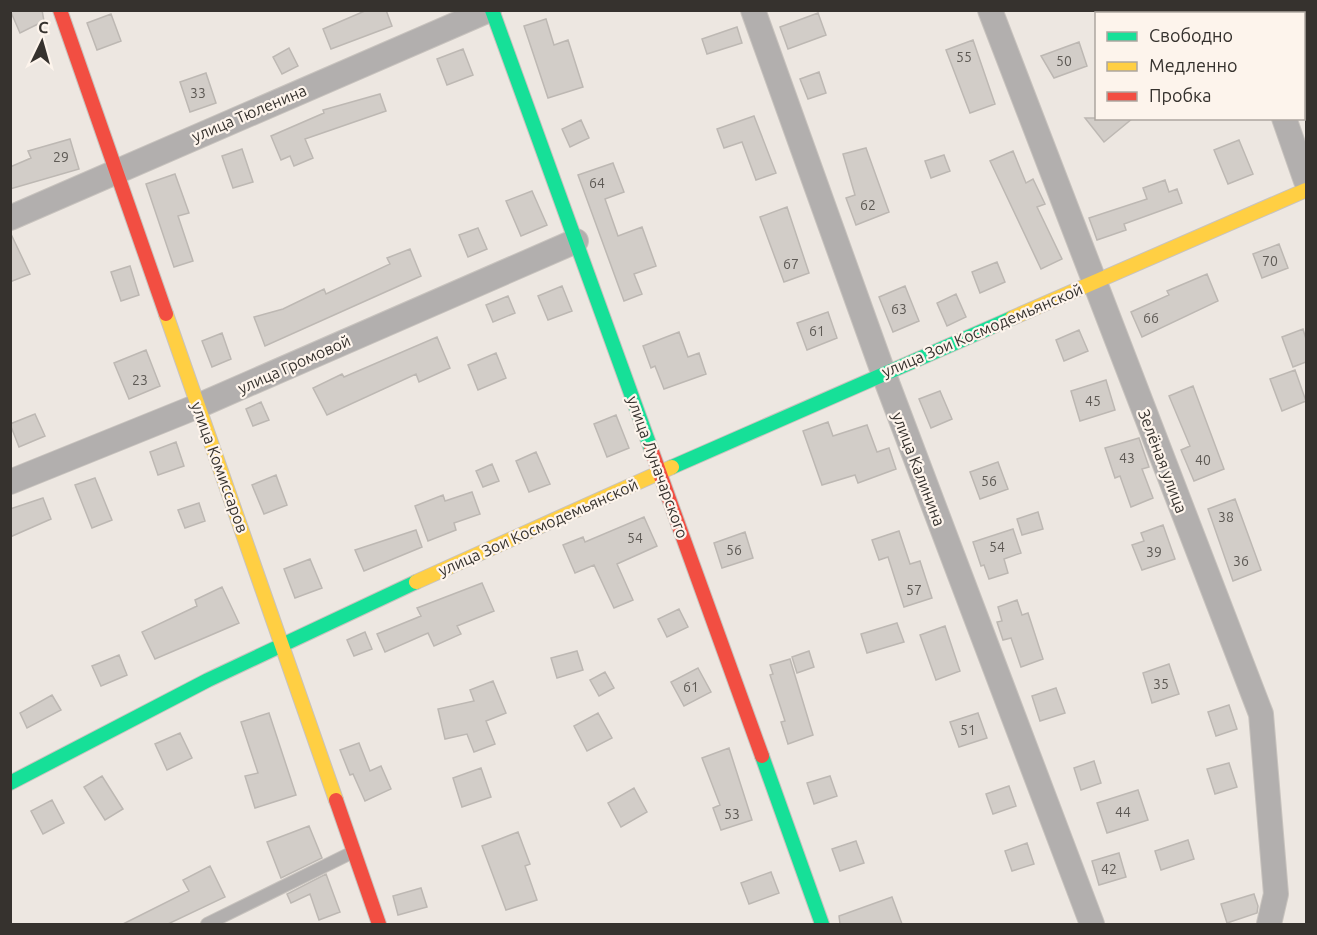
<svg xmlns="http://www.w3.org/2000/svg" width="1317" height="935" font-family="Ubuntu,sans-serif">
	<rect width="100%" height="100%" fill="#ede7e1"/>
	<path fill="#d2cdc8" stroke="#bdb8b3" stroke-width="1.5" d="M10 10H42L44 21 20 33Z
		M367 10H386L392 26 331 49 323 29Z
		M818 13 826 35 788 49 780 27Z
		M111 14 121 41 97 50 87 23Z
		M546 19 554 45 568 40 583 87 548 98 524 26Z
		M737 27 742 43 707 54 702 39Z
		M973 40 995 104 970 113 946 50Z
		M1079 42 1087 66 1054 78 1041 56Z
		M289 48 298 66 282 74 273 57Z
		M463 49 473 75 447 85 437 59Z
		M819 72 826 93 808 99 800 79Z
		M206 73 216 103 190 112 180 82Z
		M380 94 386 111 305 139 313 158 294 166 290 156 281 160 271 136 324 113 323 110Z
		M754 116 776 173 756 180 742 142 724 148 717 129Z
		M1085 118H1133L1104 142Z
		M581 120 589 138 570 147 562 129Z
		M70 139 79 169 10 189V167L31 158 28 151Z
		M1239 140 1253 174 1228 184 1214 150Z
		M866 148 889 212 856 225 846 198 855 195 843 154Z
		M242 149 253 182 233 188 222 156Z
		M1013 151 1026 183 1033 179 1045 204 1037 207 1062 259 1041 269 990 161Z
		M944 155 950 171 931 178 925 161Z
		M613 163 624 192 605 199 618 236 642 227 656 266 634 274 642 294 624 301 578 175Z
		M175 174 189 213 178 216 193 261 174 267 146 184Z
		M1165 180 1169 192 1177 189 1182 203 1124 224 1126 230 1097 240 1089 218 1147 199 1143 188Z
		M532 191 547 225 521 236 506 201Z
		M787 207 809 273 784 282 760 217Z
		M478 228 487 249 468 257 459 235Z
		M10 232 30 274 10 282Z
		M1279 244 1288 268 1262 278 1253 254Z
		M410 249 421 276 265 346 254 317 283 309 324 289 326 294 390 264 387 258Z
		M997 262 1005 282 980 293 972 272Z
		M130 266 139 295 121 301 111 272Z
		M1207 274 1218 301 1142 337 1131 312 1169 295 1167 291Z
		M562 286 572 311 548 320 538 296Z
		M905 286 919 321 893 332 879 297Z
		M956 294 966 317 947 326 937 303Z
		M508 296 515 313 493 322 486 305Z
		M828 312 837 338 807 350 797 323Z
		M1303 329 1306 339V362L1293 367 1282 337Z
		M1079 330 1088 351 1064 361 1056 340Z
		M679 332 688 357 699 353 706 374 664 389 655 366 651 368 643 346Z
		M222 333 231 359 212 367 202 341Z
		M437 337 450 368 419 382 416 374 327 415 313 388 342 374 344 377Z
		M146 350 160 386 129 399 114 363Z
		M496 353 506 378 478 390 468 365Z
		M1295 370 1306 401 1282 411 1270 379Z
		M1106 380 1115 410 1080 421 1071 391Z
		M1193 386 1224 469 1194 481 1181 450 1190 446 1169 396Z
		M940 391 952 419 931 428 919 399Z
		M261 402 269 420 253 426 246 409Z
		M35 414 45 436 19 447 10 424Z
		M616 415 629 448 607 457 594 424Z
		M828 422 833 436 867 425 877 452 889 448 896 469 858 483 855 475 822 485 803 431Z
		M1139 438 1149 467 1142 469 1153 498 1131 507 1120 476 1115 478 1105 448Z
		M176 442 184 466 158 475 150 452Z
		M536 452 550 484 529 492 516 461Z
		M998 462 1008 489 980 499 970 472Z
		M492 464 499 481 483 487 476 471Z
		M276 475 287 505 264 514 252 485Z
		M95 478 112 520 92 528 75 485Z
		M472 492 480 514 454 523 456 530 428 541 415 506 443 495 445 501Z
		M43 498 51 519 10 537V509Z
		M1235 499 1261 570 1233 581 1208 509Z
		M199 503 205 521 185 528 178 510Z
		M1038 512 1043 529 1022 535 1017 519Z
		M644 517 657 546 617 564 633 600 614 608 594 565 575 573 563 545 583 537 585 542Z
		M1163 525 1175 559 1142 570 1132 545 1144 541 1141 533Z
		M1013 529 1021 553 1004 559 1008 573 989 579 984 565 981 566 973 542Z
		M416 530 422 547 364 571 355 550Z
		M899 531 910 564 920 561 932 598 904 607 888 557 879 560 872 540Z
		M745 532 753 558 722 568 714 543Z
		M310 559 322 588 295 598 284 569Z
		M482 583 494 611 457 626 461 634 434 646 428 633 385 652 377 634 421 616 417 608Z
		M222 587 239 623 155 659 142 632 197 606 195 600Z
		M1017 600 1022 615 1028 613 1043 659 1021 667 1011 638 1003 640 997 622 1002 621 998 607Z
		M679 609 688 627 667 637 658 619Z
		M897 623 904 642 867 653 861 634Z
		M945 626 960 671 936 680 920 635Z
		M365 632 372 649 354 656 347 640Z
		M577 651 583 670 557 678 551 658Z
		M809 651 814 667 797 673 792 657Z
		M119 655 127 675 101 686 92 666Z
		M790 659 813 735 788 744 781 722 785 721 770 675 773 674 770 665Z
		M1169 664 1179 694 1152 703 1143 673Z
		M698 668 711 692 684 706 671 682Z
		M605 672 614 688 599 696 590 680Z
		M493 681 506 713 486 721 495 744 474 752 467 734 445 739 438 709 474 701 470 690Z
		M1056 688 1065 713 1040 721 1032 696Z
		M52 695 61 710 27 728 20 713Z
		M1229 705 1237 729 1216 736 1208 712Z
		M269 713 296 795 255 808 245 776 258 773 241 722Z
		M598 713 612 738 587 751 574 726Z
		M978 713 987 738 959 747 950 722Z
		M180 733 192 758 167 770 155 744Z
		M359 743 370 771 381 766 391 789 365 801 353 774 350 775 340 750Z
		M729 748 752 820 721 830 713 808 720 805 702 758Z
		M1094 761 1101 783 1081 790 1074 768Z
		M1229 763 1237 787 1215 794 1207 769Z
		M481 768 491 797 462 807 453 778Z
		M102 776 123 809 105 820 84 787Z
		M830 776 837 796 814 804 807 783Z
		M1009 786 1016 806 993 814 986 794Z
		M634 788 647 812 621 827 608 803Z
		M1138 790 1148 820 1107 833 1097 803Z
		M52 800 64 823 43 834 31 811Z
		M309 826 322 858 281 878 267 842Z
		M518 832 530 864 525 866 537 900 506 910 482 846Z
		M1188 840 1194 859 1161 870 1155 851Z
		M856 841 864 863 840 871 832 849Z
		M1027 843 1034 864 1012 871 1005 851Z
		M1119 853 1126 877 1099 885 1092 861Z
		M210 866 225 897 168 924H123L189 891 183 880Z
		M771 872 779 893 749 904 741 883Z
		M326 874 340 912 319 920 310 894 291 903 287 894Z
		M421 888 427 907 398 915 393 896Z
		M1254 894 1258 906 1257 913 1227 923 1221 904Z
		M892 897 902 924H840L839 916Z"/>
	<g fill="none" stroke-linecap="round" stroke-linejoin="round">
		<g stroke="#c8c3be" stroke-width="14">
			<path id="lane" d="M207 924 353 852"/>
		</g>
		<g stroke="#c8c3be" stroke-width="26">
			<path id="street" d="M753 10 883 372 1092 924
				M990 10 1261 714 1276 894 1269 924
				M1246 10 1247 14
				M1284 118 1306 181
				M10 218 489 10
				M10 482 198 406 576 241"/>
		</g>
		<g stroke="#c8c3be" stroke-width="16">
			<path id="fast" d="M492 10 651 449
				M672 467 1012 318
				M762 756 822 924
				M10 783 208 680 416 582"/>
		</g>
		<g stroke="#c8c3be" stroke-width="16">
			<path id="slow" d="M166 314 336 800
				M1012 318 1306 190
				M416 582 672 467"/>
		</g>
		<g stroke="#c8c3be" stroke-width="16">
			<path id="jam" d="M60 10 166 314
				M651 449 762 756
				M336 800 379 924"/>
		</g>
		<use href="#lane" stroke="#b2afae" stroke-width="12"/>
		<use href="#street" stroke="#b2afae" stroke-width="24"/>
		<use href="#fast" stroke="#16e098" stroke-width="14"/>
		<use href="#slow" stroke="#ffcf43" stroke-width="14"/>
		<use href="#jam" stroke="#f24e42" stroke-width="14"/>
	</g>
	<g text-anchor="middle" stroke-width="4.5" stroke-linejoin="round" paint-order="stroke">
		<g font-size="14" fill="#5d5954">
			<text x="964" y="62">55</text>
			<text x="1064" y="66">50</text>
			<text x="198" y="98">33</text>
			<text x="61" y="162">29</text>
			<text x="597" y="188">64</text>
			<text x="868" y="210">62</text>
			<text x="1270" y="266">70</text>
			<text x="791" y="269">67</text>
			<text x="899" y="314">63</text>
			<text x="1151" y="323">66</text>
			<text x="817" y="336">61</text>
			<text x="140" y="385">23</text>
			<text x="1093" y="406">45</text>
			<text x="1127" y="463">43</text>
			<text x="1203" y="465">40</text>
			<text x="989" y="486">56</text>
			<text x="1226" y="522">38</text>
			<text x="635" y="543">54</text>
			<text x="997" y="552">54</text>
			<text x="734" y="555">56</text>
			<text x="1154" y="557">39</text>
			<text x="1241" y="566">36</text>
			<text x="914" y="595">57</text>
			<text x="1161" y="689">35</text>
			<text x="691" y="692">61</text>
			<text x="968" y="735">51</text>
			<text x="1123" y="817">44</text>
			<text x="732" y="819">53</text>
			<text x="1109" y="874">42</text>
		</g>
		<g font-size="16" fill="#36322e" stroke="#fdf4ec">
			<text transform="translate(249 113) rotate(-23)" y="6">улица Тюленина</text>
			<text transform="translate(982 330) rotate(-23)" y="6">улица Зои Космодемьянской</text>
			<text transform="translate(294 364) rotate(-24)" y="6">улица Громовой</text>
			<text transform="translate(1163 461) rotate(69)" y="6">Зелёная улица</text>
			<text transform="translate(220 467) rotate(70)" y="6">улица Комиссаров</text>
			<text transform="translate(658 467) rotate(70)" y="6">улица Луначарского</text>
			<text transform="translate(919 469) rotate(69)" y="6">улица Калинина</text>
			<text transform="translate(538 527) rotate(-24)" y="6">улица Зои Космодемьянской</text>
		</g>
	</g>
	<rect width="1317" height="935" fill="none" stroke="#36322e" stroke-width="24"/>
	<rect x="1095" y="12" width="210" height="108" fill="#fdf4ec" stroke="#ada6a0" stroke-width="1.5"/>
	<rect x="1107" y="32" width="30" height="9" fill="#16e098" stroke="#ada6a0" stroke-width="1.5"/>
	<text x="1149" y="42" font-size="18" fill="#36322e">Свободно</text>
	<rect x="1107" y="62" width="30" height="9" fill="#ffcf43" stroke="#ada6a0" stroke-width="1.5"/>
	<text x="1149" y="72" font-size="18" fill="#36322e">Медленно</text>
	<rect x="1107" y="92" width="30" height="9" fill="#f24e42" stroke="#ada6a0" stroke-width="1.5"/>
	<text x="1149" y="102" font-size="18" fill="#36322e">Пробка</text>
	<g transform="translate(42 42) rotate(5)" stroke="#fdf4ec" stroke-width="4.5" paint-order="stroke">
	<path d="M0-4.5L10 22L0 15L-10 22Z" fill="#36322e"/>
	<text y="-9" font-size="16" font-weight="bold" text-anchor="middle" fill="#36322e">С</text>
	</g>
</svg>
